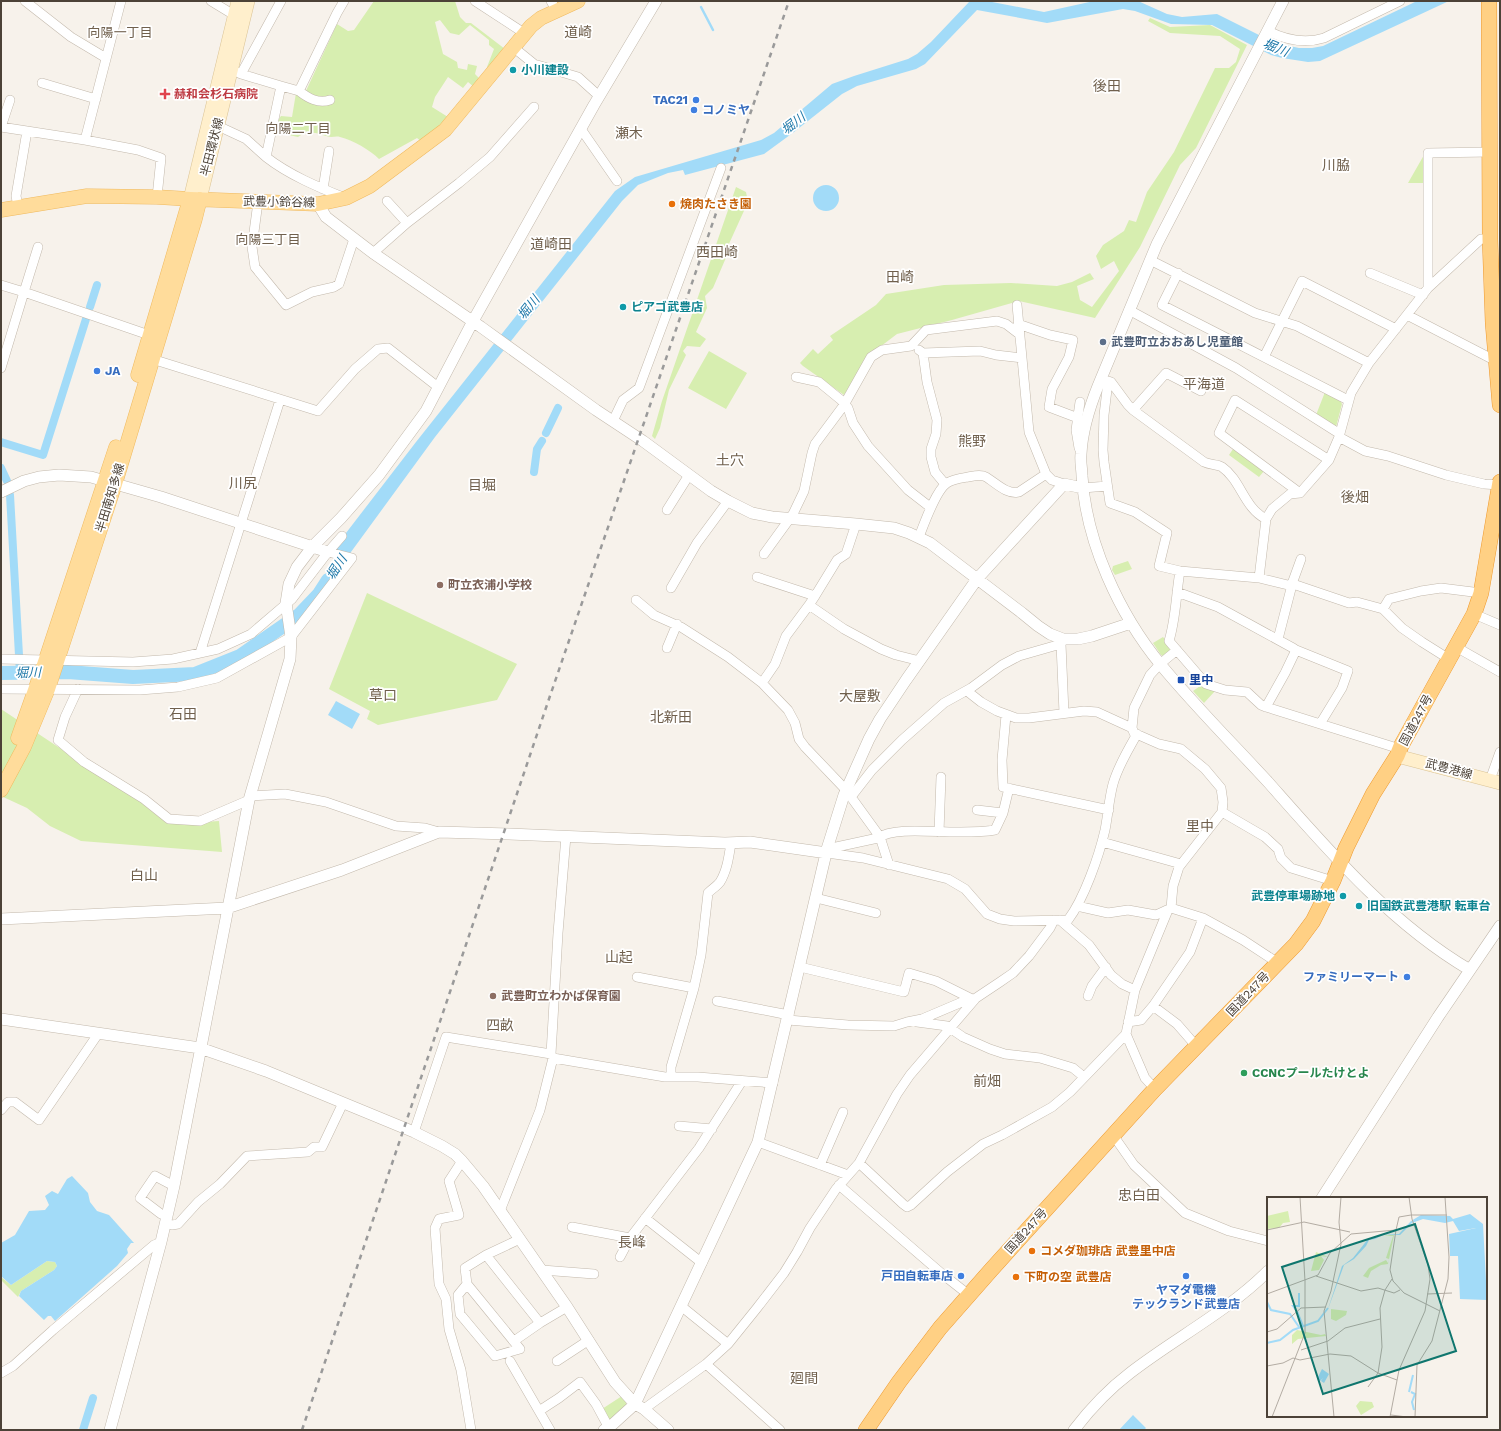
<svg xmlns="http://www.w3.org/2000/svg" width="1501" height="1431" font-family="'Work Sans','Noto Sans JP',sans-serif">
	<rect width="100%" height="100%" fill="#f7f2eb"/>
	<path fill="#d7eeb0" d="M374 1H455L460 17 466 23H471L505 49 490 68 487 67 494 49 489 45V40L470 25 459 35 450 33 440 20 435 22 443 54 457 62 458 68 467 70 468 64 477 66 475 74 481 80 474 87 468 82 463 88 448 77 435 97 432 107 448 117 422 142 417 138 379 159C370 150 353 140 340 137 337 136 334 137 331 137 318 135 311 128 298 137L284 134 277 122 281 116 292 117 296 93H305L337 24 348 31 354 30Z
		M1150 18 1170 27 1210 25 1247 45 1196 148 1180 165 1140 247 1095 318 1019 301 952 320 897 334 868 356 844 395 803 366 800 363 813 349 818 354 833 340 830 336 876 305 886 294 944 285 1011 283 1057 286 1072 282 1090 273 1094 279 1077 286 1080 300 1092 307 1119 271 1114 261 1101 269 1096 256 1103 245 1124 231 1129 220 1136 222 1147 192 1174 152 1215 68H1229L1236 62 1240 49 1220 36 1170 33 1148 21Z
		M1424 155V183H1408Z
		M736 187 746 192 748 202 728 246V253L713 288 705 296 707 308 696 332 706 339 700 347 687 346 683 351 686 355 669 390 660 428 655 439 652 436 662 401Z
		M709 351 747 373 726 409 688 388Z
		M1325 392 1340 400 1342 404 1336 427 1316 415Z
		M1233 449 1264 471 1259 477 1229 455Z
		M1128 561 1132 569 1115 575 1112 570 1113 566Z
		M367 593 517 664 497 700 378 725 367 719 370 711 329 689Z
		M1163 637 1170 646V651L1163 656 1161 655 1153 643Z
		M1203 684 1215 691 1204 703 1193 691Z
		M1 709 174 824 219 821 222 852 81 841 50 826 27 808 1 796Z
		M47 1261 55 1262 57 1266 54 1270 21 1291 18 1297 1 1280V1277L11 1285Z
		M622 1396 626 1402V1405L612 1420 608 1419 602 1409Z"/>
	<path fill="#a2dbf8" d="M972 1H987L1044 12 1094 1H1138L1167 14 1182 17 1217 14 1271 41 1285 45 1299 48H1312L1323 46 1417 1H1449L1320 61 1308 62 1282 58 1271 55 1212 25 1171 24 1135 11 1123 9 1047 23 977 10 925 64 916 69 857 86 842 94 794 132 764 154 685 175 683 170 668 173 638 185 622 201 435 437 313 604 335 563 336 546 416 442 615 191 635 177 761 140 774 133 832 84 854 76 908 59 917 54 931 42 969 2Z
		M813 198a13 13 0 1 1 26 0a13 13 0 1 1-26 0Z
		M336 701 360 714 352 729 328 715Z
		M72 1176 88 1193 90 1202 97 1211 109 1215 134 1243H131L127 1249 128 1253 117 1266 55 1321 51 1316H48L44 1320 19 1296 21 1291 54 1270 57 1266 55 1262 47 1261 11 1285 1 1276V1243L15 1235 29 1211 45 1210 49 1205 45 1196 52 1191 58 1194 67 1179Z
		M1133 1415 1146 1428 1144 1430H1119Z"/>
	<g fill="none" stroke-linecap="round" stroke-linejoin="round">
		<path stroke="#a2dbf8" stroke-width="2.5" d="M701 7 713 30"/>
		<path stroke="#a2dbf8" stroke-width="8" d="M90 307 97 285
			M546 433 558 408
			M1 442 43 455 86 319
			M1 468 7 481
			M534 472 537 449 542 441
			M10 495 20 673
			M83 1430 93 1398"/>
		<path stroke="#a2dbf8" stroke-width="14" d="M1 673 68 672 133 677 195 674 240 656 299 615 319 594 328 580"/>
		<g stroke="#c3b9ac" stroke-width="10">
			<path id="minor" d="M25 1 71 37 106 58
				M211 1 234 15
				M475 1 524 33
				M551 1 556 10
				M1268 31C1286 40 1305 44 1324 38L1400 1
				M513 47 534 64 578 77 599 96
				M237 72 241 74 281 1
				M241 74 281 86 266 157C289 175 318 187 345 198
				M42 83 96 99
				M281 86 299 91 337 13 344 1
				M299 91C308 98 318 104 330 100
				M218 126 246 139 266 157
				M1 127 85 140 138 150 161 158 157 197
				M1 127 10 100
				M581 129 617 181
				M85 140 121 1
				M323 189 329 151
				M387 201 407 223
				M258 202 252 247 255 267 286 305 312 292 334 287 339 284 354 239
				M18 206 16 196 27 131
				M373 253 407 223 459 183 490 157 534 107
				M1150 260 1255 313 1297 326 1369 363
				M1178 273 1162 305 1348 400
				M1370 273 1423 295
				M1 285 24 292 38 247
				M1428 288V153L1490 152
				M1017 305 1022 358
				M1129 310 1236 368 1340 434
				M1407 315 1496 361
				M1018 324 1050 335 1073 340 1069 357 1052 389 1049 407 1078 418
				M919 350 923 353 927 382 937 420 936 434 931 449V457L935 472 945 484
				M923 353 980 351 996 355 1022 358 1029 432 1046 474 1052 480 1064 484
				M1264 357 1302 281 1396 329
				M152 359 318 411 355 369 378 349 388 348 438 387
				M1 368 24 292 149 335
				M796 377 819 382 841 400 848 408 853 423 868 446 908 490 930 507
				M1133 410 1166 373 1201 391
				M613 421 623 400 639 388 721 168
				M1339 437 1365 451 1388 456 1446 475 1484 484 1500 485
				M1079 448 1076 430 1080 402
				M1083 488 1107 486
				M1300 493 1219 433 1235 400 1329 460
				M667 510 689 475
				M1266 519C1244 508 1241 480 1222 467 1217 464 1210 465 1204 462L1133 410 1128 405 1111 382 1108 381 1104 415 1103 450 1104 462 1110 503 1135 512 1167 533 1159 566 1180 571 1259 578 1292 586
				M919 537C924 524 936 490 947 483 953 479 962 478 968 477 974 476 981 474 986 477 996 483 1007 495 1019 492L1046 474
				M764 554 793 514 804 491 812 453 815 444 844 405 871 357 882 350 911 346 926 330 997 321 1006 324 1019 334
				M1180 571C1176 594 1176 618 1169 641L1206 684 1225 690 1247 692 1261 705 1266 707 1400 749
				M757 577 815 596 809 605 844 629 881 649 896 655 920 661
				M1259 578 1266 519 1272 509 1290 494 1300 493 1329 460 1339 437 1351 393 1369 363 1428 288 1481 239H1490
				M1293 584 1349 603 1357 602 1383 609 1402 628 1422 642 1449 659
				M671 588 697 543 728 501
				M1177 592 1218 607 1293 648 1296 650 1348 671 1342 688 1320 724
				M815 596 837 560 846 554 856 524
				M636 600 654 615 681 627 728 657 762 683 788 710 795 723 799 739 805 747 846 790
				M1383 609 1389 599 1421 591 1441 588 1481 593
				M1474 614 1500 625
				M1278 639 1293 581 1301 559
				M1061 644 1064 713
				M1456 647 1500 672
				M667 648 677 624
				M200 653 280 400
				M1 659 133 662 173 659 218 649 251 634 292 599 328 552 342 536
				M762 683 775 664 786 636 809 605
				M1 689 140 690 178 687 217 678 291 637 352 558 328 552
				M78 689 65 717 58 740 84 762 144 799 169 819 200 821 249 800
				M967 691 981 702 997 711 1016 718H1029L1084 711 1097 712 1132 728
				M1266 707 1285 673 1296 650
				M1006 715 1002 760 1003 787 1109 810
				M1490 780 1500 752
				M250 796 285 794 326 802 396 826 425 828 439 832
				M847 796 851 797 880 837 889 865
				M851 797 872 770 902 740 944 703 971 688 1002 665 1019 656 1061 644 1063 639
				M977 810 1003 813
				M1222 812 1265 837 1278 849 1281 858 1291 868 1333 881
				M939 832 941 777
				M1102 842 1181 864
				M827 849 878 838C894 826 940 833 961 832 973 832 984 832 995 830L1003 813 1009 788
				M827 853 863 858 948 879 965 889 987 914 1000 919 1014 921 1068 920C1084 899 1099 856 1105 830 1108 815 1109 799 1113 784 1118 766 1128 750 1137 734
				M816 898 876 913
				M1077 906 1108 913 1128 910 1156 915 1171 908 1173 886 1179 867 1222 812 1223 802 1221 788 1205 769 1181 749 1159 744 1134 733 1132 728 1134 708 1150 675 1160 664 1177 650
				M1171 908 1203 918 1243 940 1278 963
				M1060 920 1089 945 1111 975 1122 984 1135 990
				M800 967 904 992 909 973 936 981 972 999
				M637 977 694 988
				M1088 996 1092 986 1106 967
				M717 1001 789 1015
				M1153 1006 1177 1024 1197 1047
				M788 1020 848 1025 894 1026 907 1022 922 1019 962 1002 976 998 1000 982 1013 973 1029 956 1050 928 1054 920
				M917 1022 947 1026 963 1037 990 1049 1005 1054 1040 1058 1073 1068 1084 1077
				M1128 1022 1141 1020 1153 1006 1190 952 1203 918
				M1126 1034 1145 1078 1155 1089
				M553 1058 665 1077H698L773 1083
				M671 1076V1067L694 988 701 955 708 893C712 889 717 886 720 882 727 871 729 856 731 843
				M1 1110 8 1102H15L39 1120 98 1034
				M679 1126 712 1129
				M414 1132 446 1037 551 1054
				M1113 1135 1134 1165 1185 1213 1229 1231 1268 1241
				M758 1142 848 1175
				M462 1161 449 1181 459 1215 439 1219 435 1228 439 1284 446 1299 449 1329 461 1370 471 1430
				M859 1163 903 1204 907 1207 911 1205 947 1172 983 1144 1002 1135 1052 1107 1070 1092 1126 1034 1135 990 1168 910
				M820 1165 843 1112
				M839 1185 941 1273 969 1295
				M500 1211 540 1110 553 1058 551 1054 558 933 566 836
				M167 1215 161 1214 140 1198 155 1176 174 1186
				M645 1218 702 1263
				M165 1223 172 1225 178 1224 198 1202 220 1184 247 1156 308 1152 314 1147H322L343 1103
				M572 1227 630 1238
				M486 1255 540 1323
				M620 1257 630 1238 699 1148 742 1081
				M542 1270 594 1274
				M467 1284 520 1349 495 1356 460 1314 458 1295 467 1284 465 1268 486 1255 520 1239
				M681 1306 728 1344
				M514 1341 540 1323 567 1307
				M510 1361 550 1430
				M557 1361 589 1340
				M706 1364 780 1430
				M1 1373 13 1366 53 1330 154 1245 161 1242
				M644 1409 706 1364 728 1344 757 1308 784 1273 797 1252 810 1228 836 1189 859 1163 897 1094 910 1075 976 998
				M539 1411 559 1398 580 1382 596 1404 610 1430"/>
		</g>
		<g stroke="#c3b9ac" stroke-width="12">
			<path id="tertiary" d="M1283 1 1157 244 1098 386C1090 406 1082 433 1081 454 1080 461 1082 469 1082 476 1086 542 1119 614 1161 665 1194 705 1232 743 1268 782 1329 851 1390 923 1470 970
				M318 204 326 217 373 253 481 327 596 410 643 441 711 491 728 501 752 513 772 517 856 524 894 528 909 533 930 543 1022 613 1038 626 1050 634 1063 639H1078L1092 636 1131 623
				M1 492 24 481 39 477 59 475 91 477 161 497 328 552
				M1 919 227 908 342 870 439 832 509 834 725 843 750 842 827 853
				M1 1019 200 1048 266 1071 414 1132 442 1146 455 1154 462 1161 483 1186 567 1307 615 1382 635 1404 644 1409 668 1430
				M1322 1198 1438 1017 1500 926
				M110 1430 161 1242 174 1186 249 800 290 659 291 637 286 603 289 584 297 567 313 546 341 518 379 475 426 411 473 321 594 105 656 1
				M604 1430 613 1424 635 1404 758 1142 827 849 844 795 869 739 880 719 906 680 977 579 1064 484 1083 488
				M1074 1430C1090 1409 1109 1389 1130 1373 1175 1338 1227 1312 1268 1271"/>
		</g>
		<g stroke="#dbc496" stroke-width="14">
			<path id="secondary" d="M190 199 238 1
				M200 199 248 1
				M1397 756 1500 783"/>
		</g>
		<g stroke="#f0ba5f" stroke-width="15">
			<path id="primary" d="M1 210 87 196 157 197 190 199 318 204 346 198 370 186 445 130 531 26 541 18 578 1
				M138 375 190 199
				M18 738 46 659 116 447
				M1 790 24 747 48 689 115 484 195 219 200 199"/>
		</g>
		<g stroke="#ee992e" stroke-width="16">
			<path id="trunk" d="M1489 1 1490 239 1493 323 1500 405
				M866 1430 899 1382 940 1328 991 1270 1155 1089 1296 944 1313 921 1333 881 1346 848 1373 794 1397 756 1401 746 1474 614 1481 593 1500 482"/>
		</g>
		<use href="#minor" stroke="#fff" stroke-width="9"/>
		<use href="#tertiary" stroke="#fff" stroke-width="11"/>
		<use href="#secondary" stroke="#ffefcc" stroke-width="13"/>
		<use href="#primary" stroke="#ffdc9b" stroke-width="14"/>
		<use href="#trunk" stroke="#ffd084" stroke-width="15"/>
		<path stroke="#9a9a9a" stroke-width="2.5" stroke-dasharray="5 5" stroke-linecap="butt" d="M302 1430 551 693 789 1"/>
	</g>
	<g fill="#0f9aa8" stroke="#fff" stroke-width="1.5">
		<circle cx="513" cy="70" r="4"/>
		<circle cx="623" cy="307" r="4"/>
		<circle cx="1343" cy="896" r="4"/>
		<circle cx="1359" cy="906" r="4"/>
	</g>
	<path fill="#e0444e" stroke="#fff" stroke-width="1.5" d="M163 88h4v4h4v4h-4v4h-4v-4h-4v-4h4z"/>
	<g fill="#3f7fe0" stroke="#fff" stroke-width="1.5">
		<circle cx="696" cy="100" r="4"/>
		<circle cx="694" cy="110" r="4"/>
		<circle cx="97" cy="371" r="4"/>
		<circle cx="1407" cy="977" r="4"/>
		<circle cx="961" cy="1276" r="4"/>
		<circle cx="1186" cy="1276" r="4"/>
	</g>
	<g fill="#e8710a" stroke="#fff" stroke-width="1.5">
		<circle cx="672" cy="204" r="4"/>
		<circle cx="1032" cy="1251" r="4"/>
		<circle cx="1016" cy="1277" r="4"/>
	</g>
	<circle fill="#5c6f8a" stroke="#fff" stroke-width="1.5" cx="1103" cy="342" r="4"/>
	<g fill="#8d6e63" stroke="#fff" stroke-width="1.5">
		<circle cx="440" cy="585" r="4"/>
		<circle cx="493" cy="996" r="4"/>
	</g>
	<rect fill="#1a4fb4" stroke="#fff" stroke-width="1.5" x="1177" y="676" width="8" height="8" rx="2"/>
	<circle fill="#2e9e5b" stroke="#fff" stroke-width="1.5" cx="1244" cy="1073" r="4"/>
	<g text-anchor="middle" stroke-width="3.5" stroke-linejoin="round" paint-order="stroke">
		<g font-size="12" font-weight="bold" fill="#0d838f" stroke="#fff" text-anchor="start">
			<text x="521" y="74">小川建設</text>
			<text x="631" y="311">ピアゴ武豊店</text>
			<text x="1335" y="900" text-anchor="end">武豊停車場跡地</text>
			<text x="1367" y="910">旧国鉄武豊港駅 転車台</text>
		</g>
		<g font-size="12" font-weight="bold" fill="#be3a42" stroke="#fff" text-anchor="start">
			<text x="174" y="98">赫和会杉石病院</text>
		</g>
		<g font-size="12" font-weight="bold" fill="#366cbe" stroke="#fff" text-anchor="end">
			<text x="688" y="104">TAC21</text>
			<text x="702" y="114" text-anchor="start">コノミヤ</text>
			<text x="105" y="375" text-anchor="start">JA</text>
			<text x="1399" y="981">ファミリーマート</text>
			<text x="953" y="1280">戸田自転車店</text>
			<text x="1186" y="1294" text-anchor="middle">ヤマダ電機<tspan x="1186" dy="14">テックランド武豊店</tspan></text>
		</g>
		<g font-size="12" fill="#4c4237" stroke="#fff">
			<text transform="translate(212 147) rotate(-76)" y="4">半田環状線</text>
			<text transform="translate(279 202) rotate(1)" y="4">武豊小鈴谷線</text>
			<text transform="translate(110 498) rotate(-73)" y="4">半田南知多線</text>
			<text transform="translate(1416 720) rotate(-62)" y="4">国道247号</text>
			<text transform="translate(1449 769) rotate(15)" y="4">武豊港線</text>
			<text transform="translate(1248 994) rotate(-46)" y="4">国道247号</text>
			<text transform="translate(1026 1231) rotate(-48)" y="4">国道247号</text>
		</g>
		<g font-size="12" font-weight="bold" fill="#c56008" stroke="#fff" text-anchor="start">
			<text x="680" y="208">焼肉たさき園</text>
			<text x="1040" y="1255">コメダ珈琲店 武豊里中店</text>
			<text x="1024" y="1281">下町の空 武豊店</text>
		</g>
		<g font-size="12" font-weight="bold" fill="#4e5e75" stroke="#fff" text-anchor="start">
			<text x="1111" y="346">武豊町立おおあし児童館</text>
		</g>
		<g font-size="12" font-weight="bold" fill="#785e54" stroke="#fff" text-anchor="start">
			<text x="448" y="589">町立衣浦小学校</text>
			<text x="501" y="1000">武豊町立わかば保育園</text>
		</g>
		<g font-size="12" font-weight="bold" fill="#164399" stroke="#fff" text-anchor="start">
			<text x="1189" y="684">里中</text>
		</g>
		<g font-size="12" font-weight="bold" fill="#27864d" stroke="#fff" text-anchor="start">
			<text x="1252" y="1077">CCNCプールたけとよ</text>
		</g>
		<g font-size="13" fill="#70604d" stroke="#fff">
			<text x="120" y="37">向陽一丁目</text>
			<text x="298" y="133">向陽二丁目</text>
			<text x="268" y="244">向陽三丁目</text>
		</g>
		<g font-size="13" font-style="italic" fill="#207aaa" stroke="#fff">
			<text transform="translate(1276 47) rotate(22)" y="5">堀川</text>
			<text transform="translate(793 123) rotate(-38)" y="5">堀川</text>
			<text transform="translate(528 307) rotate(-51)" y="5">堀川</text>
			<text transform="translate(336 567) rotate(-57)" y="5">堀川</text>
			<text transform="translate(28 672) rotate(-1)" y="5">堀川</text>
		</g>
		<g font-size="14" fill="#70604d" stroke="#fff">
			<text x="578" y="37">道崎</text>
			<text x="1107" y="91">後田</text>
			<text x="629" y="138">瀬木</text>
			<text x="1336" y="170">川脇</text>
			<text x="551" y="249">道崎田</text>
			<text x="717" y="257">西田崎</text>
			<text x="900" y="282">田崎</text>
			<text x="1204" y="389">平海道</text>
			<text x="972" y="446">熊野</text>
			<text x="730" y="465">土穴</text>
			<text x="243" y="488">川尻</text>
			<text x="482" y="490">目堀</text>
			<text x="1355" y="502">後畑</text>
			<text x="383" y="700">草口</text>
			<text x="860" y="701">大屋敷</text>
			<text x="183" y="719">石田</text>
			<text x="671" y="722">北新田</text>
			<text x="1200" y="831">里中</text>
			<text x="144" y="880">白山</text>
			<text x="619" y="962">山起</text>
			<text x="500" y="1030">四畝</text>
			<text x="987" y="1086">前畑</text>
			<text x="1139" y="1200">忠白田</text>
			<text x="632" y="1247">長峰</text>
			<text x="804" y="1383">廻間</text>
		</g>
	</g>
	<g transform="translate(1267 1197)">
		<rect width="220" height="220" fill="#f7f2eb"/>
		<path d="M21 14 23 25 16 26 12 31 0 32V19ZM123 38H127L121 67 114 68 104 74 101 81 96 79 102 71 119 63 121 66 122 62 119 61 126 39H117ZM49 55 61 60 54 59 57 63 52 73 44 74ZM64 112 80 114 79 118 69 124 64 122ZM30 133 54 138 58 137 59 139 31 142 25 147V138ZM93 204 105 205 107 210 94 218 89 209Z" fill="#d7eeb0"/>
		<path d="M203 17 216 27 220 103 193 102 191 59H183L182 37 209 31 192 34 186 24 178 26 156 22 145 26 133 38H116L108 42 102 43 99 49 87 62 77 68 60 115 75 69 86 61 101 42 115 38 132 37 144 24 154 18 183 19 186 22ZM55 172 62 177 57 186 54 184 56 181 53 184 50 182Z" fill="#a2dbf8"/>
		<path fill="none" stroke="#a2dbf8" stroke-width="2" d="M0 105 4 113 23 117 32 130M29 113 26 109H32V96M30 114 36 129M0 146 13 143 26 133 51 124 61 111M142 195 146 178M144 195 148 197 145 205 147 213"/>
		<path fill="none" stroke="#b3aca3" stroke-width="1" d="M144 18H180M0 33 37 25 83 35M129 33 123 73 126 84 137 96 173 114M49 79 94 94 111 91 127 96 133 93M0 97 51 78 63 56 84 37 129 33 132 20 144 18M160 97 185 96M0 135 10 132 34 111 59 110M34 153 61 144 78 131 113 122M0 169 16 166 26 161 33 163 63 157 84 159 111 176 130 183M101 190 111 176 115 150 113 111 118 93 125 82M124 218 140 220M5 220 38 136V84L33 0M67 220 57 114 64 94 74 47 72 25 74 0M123 220 132 173 158 114 163 82 161 68 145 22 142 0M148 220 150 168 165 144 181 82 182 60 178 0"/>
		<path fill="#0f766e" fill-opacity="0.15" stroke="#0f766e" stroke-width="2" d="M148 27 189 154 56 197 15 70Z"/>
		<rect width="220" height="220" fill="none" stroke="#4c4237" stroke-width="2"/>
	</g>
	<rect width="1501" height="1431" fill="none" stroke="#4c4237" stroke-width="4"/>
</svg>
